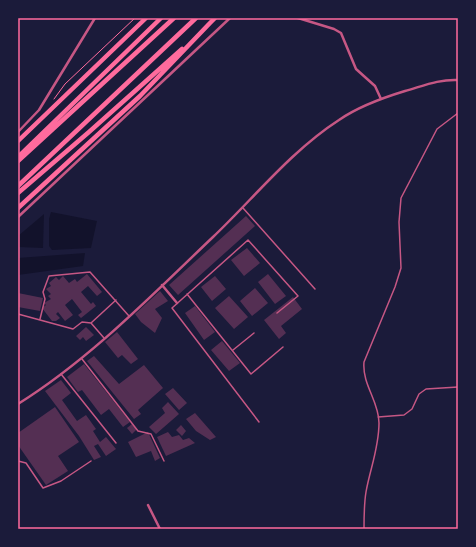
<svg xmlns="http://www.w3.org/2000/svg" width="476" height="547" font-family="Rubik,sans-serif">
	<rect width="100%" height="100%" fill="#1b1b3a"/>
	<path fill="#12122b" d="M51 212 97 221 91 248 52 250 49 246V219Z
		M44 214 43 248 18 247V236Z
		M85 253 83 266 18 275V258Z"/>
	<path fill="#542f53" d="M246 216 255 226 178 295 169 285Z
		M247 248 260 263 244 276 231 260Z
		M87 274 102 292 97 296 88 286 81 292 91 304 93 302 96 306 81 318 78 315 82 312 72 299 65 305 73 315 65 321 58 312 56 314 60 318 56 321H52L42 308 46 305 44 303 51 299 48 296 51 294 46 289 51 286 49 283 56 277 59 280 63 276 69 283 75 279 77 282Z
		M268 274 286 296 275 304 258 282Z
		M215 276 226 289 212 301 201 287Z
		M255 288 268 303 252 316 240 301Z
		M160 291 168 301 155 309 162 318 155 333 141 322 135 314Z
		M18 293 43 298 40 311 18 307Z
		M229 296 248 317 234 329 215 308Z
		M293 297 302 309 281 326 286 333 279 339 264 320Z
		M195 306 215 332 204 340 185 313Z
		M86 327 94 335 86 341 83 337 80 340 76 336Z
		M117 332 138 359 131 364 122 355 118 358 105 342Z
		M222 341 240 363 229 371 211 350Z
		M94 356 119 384 144 365 163 388 138 410 141 414 134 419 87 361Z
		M84 364 130 422 123 427 109 409 101 415 82 390 78 392 67 377Z
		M61 380 71 393 62 400 77 421 86 415 96 429 93 431 100 442 106 437 116 449 106 456 98 444 94 446 101 457 94 460 79 436 45 391Z
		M173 388 187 403 179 410 165 394Z
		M168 402 179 414 156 434 149 427 165 413 162 408Z
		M55 407 79 442 58 456 68 471 46 485 18 445V433Z
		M195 413 216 437 210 440 196 431 186 419Z
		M132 424 137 429 132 434 127 428Z
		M181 425 186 431 182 436 176 430Z
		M148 432 160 458 155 461 151 451 136 457 128 442Z
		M168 432 172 437 179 435 183 440 189 438 195 443 166 456 157 437Z"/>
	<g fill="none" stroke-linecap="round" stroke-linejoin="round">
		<path stroke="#ff6b9d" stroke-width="1" d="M54 99 65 84 135 18"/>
		<path stroke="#c65784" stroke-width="1.5" d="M243 208 315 289
			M187 294 251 374 283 347
			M18 314 73 329 82 322 91 323 104 338
			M40 319 45 299 43 292 49 276 90 272 129 316
			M91 323 116 300
			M233 350 254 333
			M82 359 138 431 151 434 164 461
			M61 374 116 443
			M378 417 404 415 412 409 419 394 426 389 458 387
			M259 422 172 308 248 240 298 296 277 313
			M18 461 26 463 43 488 61 481 91 461
			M364 529C364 517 364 504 366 492 370 469 379 448 379 423 379 401 362 385 364 362L395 287 401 268 399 222 401 198 437 129 458 113"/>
		<path stroke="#c65784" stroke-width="2.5" d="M298 18 334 29 341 33 356 69 375 86 381 99
			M18 132 39 110 95 18
			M18 217 230 18
			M162 285 177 303
			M18 404C90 359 151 296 213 237 254 198 291 151 339 120 359 106 382 98 405 91 423 86 439 79 458 80
			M148 505 160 529"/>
		<path stroke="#ff6b9d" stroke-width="4.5" d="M208 25 215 18
			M18 141 146 18
			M20 155 161 18
			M18 161 174 18
			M18 186 196 18
			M18 193 89 132 182 49
			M18 208 140 96 210 23"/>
	</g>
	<rect width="476" height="547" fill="none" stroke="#1b1b3a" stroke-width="38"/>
	<rect x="19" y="19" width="438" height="509" fill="none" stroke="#ff6b9d" stroke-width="1.5"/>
</svg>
